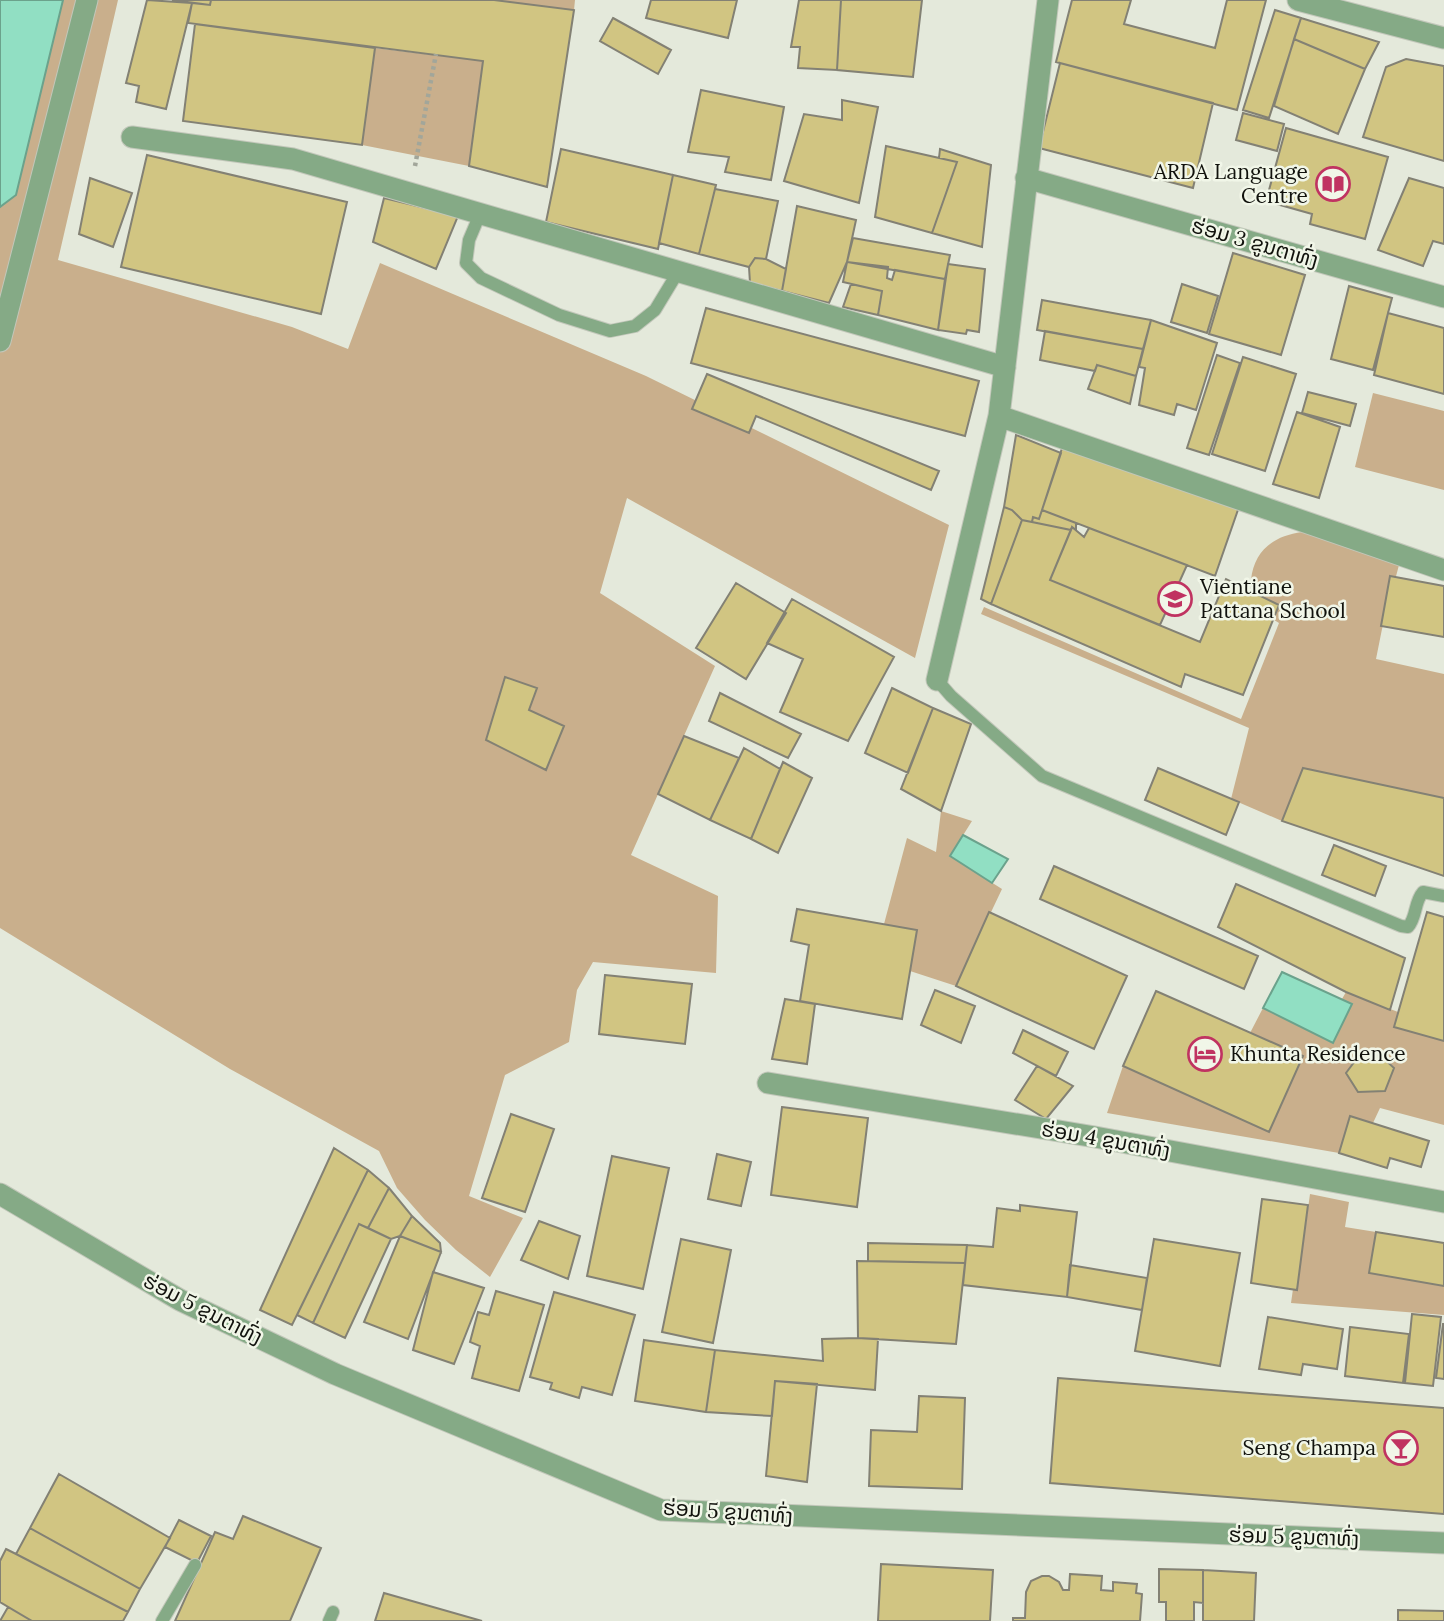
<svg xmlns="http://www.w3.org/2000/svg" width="1444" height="1621" font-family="Lora,'Noto Sans Lao',serif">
	<rect width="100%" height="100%" fill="#e4e9db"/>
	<path fill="#c9af8c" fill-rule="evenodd" d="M0 0H118L58 260 292 327 348 349 380 263 646 376 949 525 915 658 627 498 600 593 715 666 631 855 718 896 716 973 593 962 577 990 569 1042 505 1075 469 1196 523 1218 490 1277 456 1250 425 1220 397 1188 379 1151 230 1069 0 928Z
		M494 0H575L574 10Z
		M375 48 483 61 469 166 362 145Z
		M1373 393 1444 411V490L1355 467Z
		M1302 532 1399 565 1382 629 1376 659 1444 674V798L1303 768 1282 821 1231 799 1249 728 981 614 984 607 1241 719 1279 623C1273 619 1266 616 1261 611 1253 603 1251 591 1251 580 1254 551 1273 536 1302 532Z
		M941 811 972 821 950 856 1002 889 956 986 910 971 917 930 884 924 907 838 936 852Z
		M1346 992 1398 1012 1394 1027 1444 1041V1125L1380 1108 1373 1123 1350 1116 1339 1153 1107 1113 1123 1066 1269 1131 1302 1057 1250 1033 1263 1008 1333 1043 1352 1004 1342 999ZM1380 1055 1394 1067 1385 1091 1358 1092 1346 1073 1358 1057Z
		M1310 1194 1349 1202 1345 1227 1376 1232 1370 1273 1444 1286V1315L1291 1303 1293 1289H1297Z"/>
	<path fill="#91dfc3" stroke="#6ba28c" stroke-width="2" d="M0 0H63L16 195 0 207Z
		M963 835 1008 859 992 883 950 856Z
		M1282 972 1352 1004 1333 1043 1263 1008Z"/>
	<path fill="#d1c582" stroke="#838174" stroke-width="2" d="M147 0 192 3 166 109 136 102 139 86 126 83Z
		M172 0H211L210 5Z
		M211 0H494L574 10 547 187 469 166 483 61 188 23 192 3 210 5Z
		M651 0H737L728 38 646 18Z
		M799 0H841L837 70 798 68 800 47H791Z
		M841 0H922L913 77 837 70Z
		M1072 0H1131L1124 24 1215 48 1227 0H1266L1237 110 1056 62Z
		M1275 10 1301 18 1269 118 1243 110Z
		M613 18 671 50 658 74 600 41Z
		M1301 18 1379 42 1365 69 1294 39Z
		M195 24 375 48 362 145 183 121Z
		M1294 39 1365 69 1338 134 1274 106Z
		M1406 59 1444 66V161L1363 137 1386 67Z
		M1060 63 1213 103 1193 188 1039 148Z
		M701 90 784 107 771 180 725 172 729 157 688 152Z
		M842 100 878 107 859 203 784 181 804 114 842 120Z
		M1243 113 1284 124 1277 151 1236 140Z
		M1286 128 1388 157 1365 239 1310 224 1312 214 1266 201Z
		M886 146 957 162 932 233 875 217Z
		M561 149 673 175 658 249 546 222Z
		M940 149 991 165 982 247 932 233 957 162 939 158Z
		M147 155 347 202 321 314 121 267Z
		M673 175 716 185 699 254 659 243Z
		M90 178 132 193 113 247 79 234Z
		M1409 178 1444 188V244L1433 241 1423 266 1378 250Z
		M715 189 778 201 766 259 755 258 749 267 699 254Z
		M384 198 458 216 436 269 373 242Z
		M797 206 856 220 847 262 829 303 782 291Z
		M853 238 950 255 945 279 847 262Z
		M1233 253 1305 275 1281 355 1209 334Z
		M755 258 766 259 786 269 782 291 750 283 749 267Z
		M847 262 888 267 887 278 892 280 895 270 945 279 938 330 878 315 882 291 843 282Z
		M948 264 985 269 979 332 967 330 966 334 938 330Z
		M851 284 882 291 878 315 843 307Z
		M1182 284 1218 296 1207 333 1171 322Z
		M1349 286 1392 298 1373 370 1331 359Z
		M1042 300 1151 320 1143 349 1037 330Z
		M706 308 979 381 965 436 691 363Z
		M1388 313 1444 328V394L1374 375Z
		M1151 320 1217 343 1196 410 1177 404 1174 415 1139 405 1145 368 1139 367Z
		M1045 331 1143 349 1136 376 1097 365 1095 371 1040 360Z
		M1217 355 1240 363 1209 455 1187 448Z
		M1243 357 1296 374 1265 471 1212 454Z
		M1097 365 1136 376 1130 404 1088 389Z
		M707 374 939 471 931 490 756 416 749 433 692 409Z
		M1308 392 1356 404 1350 426 1302 413Z
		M1297 412 1340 427 1319 498 1273 484Z
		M1016 435 1061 453 1039 519 1033 517 1032 522 1022 520 1012 510 1004 507Z
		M1064 442 1240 504 1215 576 1042 510Z
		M1004 507 1012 510 1022 520 991 604 981 599Z
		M1042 510 1076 523V530L1072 527 1071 530 1032 522 1033 517 1039 519Z
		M1022 520 1071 530 1050 580 1200 642 1226 579 1279 605 1243 695 1185 674 1181 687 991 604Z
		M1072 527 1084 537 1089 528 1187 565 1160 625 1050 580Z
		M1390 576 1444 586V637L1381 626Z
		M736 583 786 613 746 679 696 648Z
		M792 599 894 657 848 741 780 712 803 659 767 643Z
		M505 677 537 688 529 710 564 726 546 770 486 740Z
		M892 688 933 708 908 773 865 753Z
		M720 693 801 734 788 758 709 721Z
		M933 708 971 724 941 811 901 789Z
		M684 736 739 758 710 820 658 794Z
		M744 748 780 769 751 839 710 820Z
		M783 762 812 778 778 853 751 839Z
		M1158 768 1239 802 1226 835 1145 800Z
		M1303 768 1444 798V876L1282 821Z
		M1334 845 1386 866 1375 896 1322 875Z
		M1054 866 1258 956 1244 989 1040 899Z
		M1236 884 1405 958 1390 1010 1346 992 1218 927Z
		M797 909 917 930 902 1019 800 1001 809 945 791 941Z
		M989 912 1127 976 1094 1049 956 986Z
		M1427 912 1444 917V1041L1394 1027Z
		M605 975 692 984 685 1044 599 1034Z
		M935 990 975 1006 961 1043 921 1025Z
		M1156 991 1303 1056 1269 1132 1123 1066Z
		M785 999 815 1004 807 1064 772 1059Z
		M1023 1030 1068 1052 1056 1076 1013 1053Z
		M1380 1055 1394 1068 1385 1091 1358 1092 1346 1073 1358 1057Z
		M1037 1066 1073 1086 1046 1119 1015 1100Z
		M782 1107 868 1118 857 1207 771 1195Z
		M511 1114 554 1129 525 1212 482 1198Z
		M1350 1116 1429 1141 1421 1167 1390 1158 1387 1168 1339 1153Z
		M334 1148 368 1170 292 1325 260 1310Z
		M717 1154 751 1162 741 1206 708 1199Z
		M612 1156 669 1168 643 1289 587 1276Z
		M368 1170 389 1188 368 1228 359 1224 313 1323 297 1315Z
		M389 1188 412 1216 400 1236 391 1239 368 1228Z
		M1262 1199 1308 1205 1297 1290 1251 1283Z
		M1020 1205 1077 1212 1067 1297 963 1285 967 1245 993 1247 997 1208 1020 1211Z
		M412 1216 440 1243 441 1252 400 1236Z
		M539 1221 580 1236 568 1279 521 1260Z
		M359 1224 391 1239 345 1338 313 1323Z
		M1376 1232 1444 1243V1286L1369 1273Z
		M400 1236 441 1252 408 1339 364 1322Z
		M681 1239 731 1250 713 1343 662 1332Z
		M1154 1239 1240 1253 1220 1366 1135 1351Z
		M868 1243 967 1245 965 1263 868 1261Z
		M857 1261 965 1263 956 1344 858 1338Z
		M1070 1265 1147 1278 1142 1310 1067 1297Z
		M433 1272 484 1288 454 1364 413 1350Z
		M496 1291 544 1305 519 1391 472 1378 480 1346 470 1342 478 1312 489 1315Z
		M554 1292 635 1315 612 1395 582 1387 579 1398 550 1389 552 1383 530 1377Z
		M1412 1314 1441 1317 1433 1386 1405 1383Z
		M1268 1317 1343 1329 1337 1369 1303 1364 1301 1375 1259 1369Z
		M1443 1324H1444V1379L1436 1378Z
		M1350 1327 1409 1334 1403 1383 1345 1376Z
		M858 1338 878 1339 875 1390 775 1381 772 1416 706 1412 715 1350 823 1361 822 1339Z
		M644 1340 715 1350 706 1412 635 1401Z
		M1058 1378 1444 1408V1514L1050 1483Z
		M775 1381 817 1384 807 1482 766 1476Z
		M919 1396 965 1398 962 1489 869 1486 871 1430 917 1432Z
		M59 1474 170 1538 140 1589 30 1528Z
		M243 1516 321 1548 290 1621H175L215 1532 233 1539Z
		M179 1520 211 1536 197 1563 165 1547Z
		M30 1528 140 1589 128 1612 16 1554Z
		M6 1549 16 1554 128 1612 123 1621H32L0 1602V1561Z
		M881 1564 993 1570 990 1621H878Z
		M1159 1569 1203 1570V1603L1194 1602V1621H1166V1602H1159Z
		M1203 1570 1256 1573 1254 1621H1203Z
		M1070 1574 1102 1576 1101 1590 1113 1591V1582L1137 1584 1136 1593 1142 1594 1140 1621H1013V1618H1025L1026 1592 1031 1581 1042 1576H1049L1059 1582 1063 1590H1069Z
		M384 1593 482 1621H375Z
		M8 1607 32 1621H0Z
		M1398 1610 1444 1611V1621H1398Z"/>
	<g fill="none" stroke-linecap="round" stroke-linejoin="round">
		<g stroke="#c2c7ba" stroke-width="14">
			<path id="lane" d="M480 214 469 240 466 263 481 278 559 315 610 331 635 326 655 310 678 272
				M937 680 951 696 1042 776 1401 926 1408 927C1417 917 1414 902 1423 892L1444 896
				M162 1621 195 1565
				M329 1621 333 1612"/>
		</g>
		<g stroke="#c2c7ba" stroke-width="23">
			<path id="street" d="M1298 0 1444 38
				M132 137 293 159 1005 367
				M1026 178 1444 297
				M0 341 87 0
				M999 416 1444 570
				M937 680 999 416 1048 0
				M768 1083 1095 1137 1444 1202
				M0 1194 180 1300 335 1374 661 1510 1444 1543"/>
		</g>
		<path stroke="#a2a69a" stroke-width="4.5" stroke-dasharray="3.5 3.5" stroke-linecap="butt" d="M415 166 436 54"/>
		<use href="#lane" stroke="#85aa86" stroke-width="12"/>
		<use href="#street" stroke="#85aa86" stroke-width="21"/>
	</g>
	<defs>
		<g id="library-ring" transform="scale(1.75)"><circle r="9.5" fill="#f1f6e8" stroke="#c03361" stroke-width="1.5"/><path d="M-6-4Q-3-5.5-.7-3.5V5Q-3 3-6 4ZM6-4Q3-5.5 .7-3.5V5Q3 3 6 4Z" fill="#c03361"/></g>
		<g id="school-ring" transform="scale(1.75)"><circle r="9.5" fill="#f1f6e8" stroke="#c03361" stroke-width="1.5"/><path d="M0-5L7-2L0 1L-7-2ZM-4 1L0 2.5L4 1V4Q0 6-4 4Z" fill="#c03361"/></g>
		<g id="hotel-ring" transform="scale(1.75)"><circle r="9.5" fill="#f1f6e8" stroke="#c03361" stroke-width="1.5"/><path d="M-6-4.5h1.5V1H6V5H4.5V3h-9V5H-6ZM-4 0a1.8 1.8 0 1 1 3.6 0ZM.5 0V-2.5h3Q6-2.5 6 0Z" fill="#c03361"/></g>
		<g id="bar-ring" transform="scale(1.75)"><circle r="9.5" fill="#f1f6e8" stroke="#c03361" stroke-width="1.5"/><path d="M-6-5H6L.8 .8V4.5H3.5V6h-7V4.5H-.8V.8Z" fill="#c03361"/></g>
	</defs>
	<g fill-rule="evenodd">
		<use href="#library-ring" x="1333" y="184"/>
		<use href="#school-ring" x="1175" y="599"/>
		<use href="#hotel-ring" x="1205" y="1054"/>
		<use href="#bar-ring" x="1401" y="1448"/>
	</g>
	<g text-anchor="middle" stroke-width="5" stroke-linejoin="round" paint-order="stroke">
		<g font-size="21" fill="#11120d" stroke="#f1f6e8" text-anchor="end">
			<text x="1308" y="179">ARDA Language<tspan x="1308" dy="24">Centre</tspan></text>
			<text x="1200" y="594" text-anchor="start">Vientiane<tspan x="1200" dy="24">Pattana School</tspan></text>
			<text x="1230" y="1061" text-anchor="start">Khunta Residence</text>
			<text x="1376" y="1455">Seng Champa</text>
		</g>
		<g font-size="21" fill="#11120d" stroke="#f1f6e8">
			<text transform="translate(1255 243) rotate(16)" y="7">ຮ່ອມ 3 ຂູນຕາທົ່ງ</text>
			<text transform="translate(1106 1140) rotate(10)" y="7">ຮ່ອມ 4 ຂູນຕາທົ່ງ</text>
			<text transform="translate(203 1309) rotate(27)" y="7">ຮ່ອມ 5 ຂູນຕາທົ່ງ</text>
			<text transform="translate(728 1512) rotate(4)" y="7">ຮ່ອມ 5 ຂູນຕາທົ່ງ</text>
			<text transform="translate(1294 1537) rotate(2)" y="7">ຮ່ອມ 5 ຂູນຕາທົ່ງ</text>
		</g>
	</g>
</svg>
